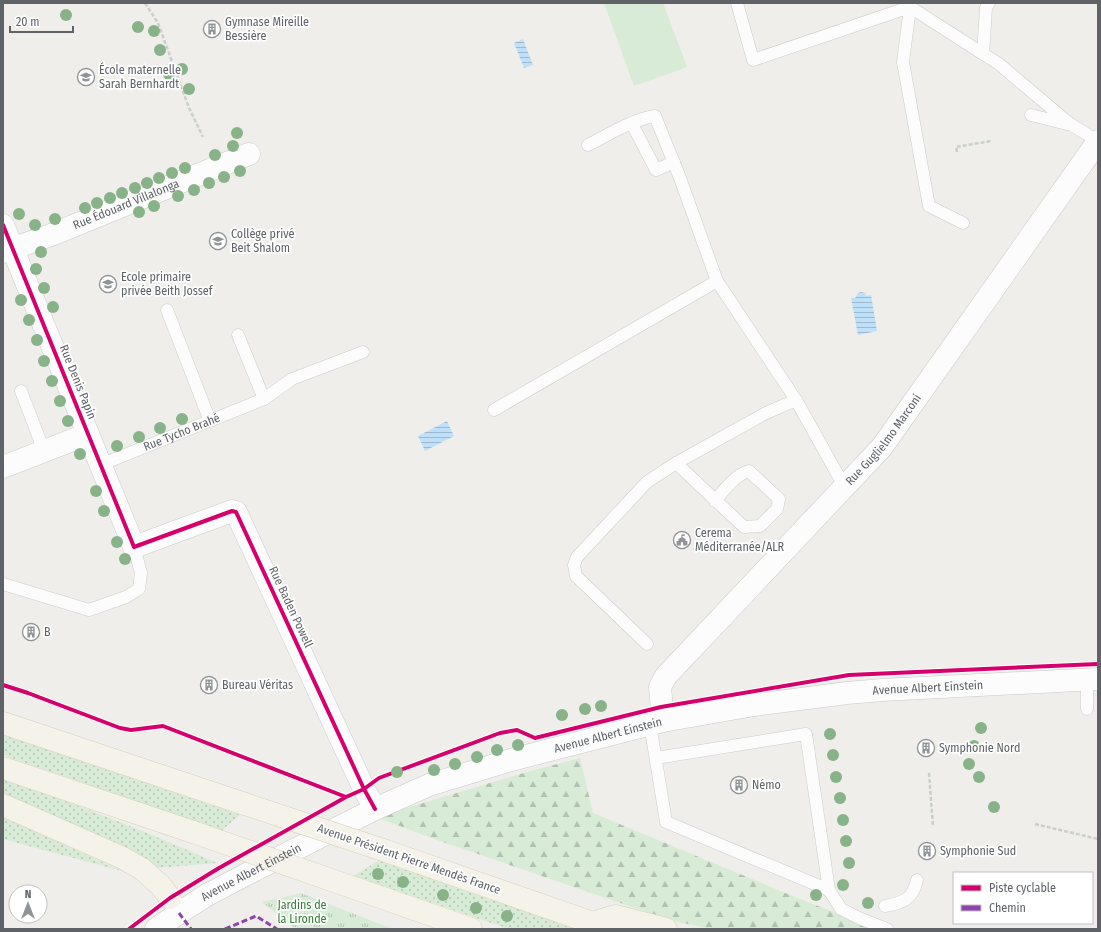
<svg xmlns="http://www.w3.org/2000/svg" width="1101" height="932" font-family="'Fira Sans Condensed',sans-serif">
	<defs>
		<pattern id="grass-dots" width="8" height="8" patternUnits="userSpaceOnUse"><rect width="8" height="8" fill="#d8ebd6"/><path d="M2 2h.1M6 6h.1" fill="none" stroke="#b2c2b1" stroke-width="1.8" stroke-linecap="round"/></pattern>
		<pattern id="forest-firs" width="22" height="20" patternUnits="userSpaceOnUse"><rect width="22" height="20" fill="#d8ebd6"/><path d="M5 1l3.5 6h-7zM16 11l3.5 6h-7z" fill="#b2c2b1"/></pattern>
		<pattern id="park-tufts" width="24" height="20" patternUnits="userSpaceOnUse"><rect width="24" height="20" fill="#d8ebd6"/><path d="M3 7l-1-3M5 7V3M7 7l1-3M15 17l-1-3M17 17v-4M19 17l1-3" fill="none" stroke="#b2c2b1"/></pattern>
		<pattern id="water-rules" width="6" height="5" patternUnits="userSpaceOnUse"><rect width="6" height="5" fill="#bfe0f9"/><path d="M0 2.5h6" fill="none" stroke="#9eb9cd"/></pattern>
	</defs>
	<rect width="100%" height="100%" fill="#efeeea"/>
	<path fill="url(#grass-dots)" d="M3 735 240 815 221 831 3 755Z
		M3 780C76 803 147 832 217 863L156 868 3 795Z
		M3 817 122 871 3 839Z
		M380 860 574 929H509L353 876Z"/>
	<path fill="url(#forest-firs)" d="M580 758 593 813 805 901 860 922 869 929H713L673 921 434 839 376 817 527 772Z"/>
	<path fill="url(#park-tufts)" d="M301 893 385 926 394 929H296L262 902Z"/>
	<path fill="#d8ebd6" d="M604 3H663L687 67 634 86Z"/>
	<path fill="url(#water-rules)" d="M523 39 533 65 524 68 514 43Z
		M861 292 865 293 866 296 871 295 877 331 858 335 851 298H855L858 293Z
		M447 421 454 436 425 451 418 436Z"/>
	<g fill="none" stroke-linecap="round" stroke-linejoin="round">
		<g stroke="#cbcccc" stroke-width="13">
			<g id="service">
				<path d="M737 3 753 60 910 7V3"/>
				<path d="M983 54 986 8 989 3"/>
				<path d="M1031 115 1067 124"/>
				<path d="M632 124 656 170 674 162"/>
				<path d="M588 145C608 135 633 119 655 116L680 178 717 281 796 400 844 486"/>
				<path d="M963 223 929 206 903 62 910 7 999 64 1070 124 1098 141"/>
				<path d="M167 310 210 421"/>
				<path d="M21 391 44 451"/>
				<path d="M264 399 292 379 363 352"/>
				<path d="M494 410 717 281"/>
				<path d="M676 463 744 527 760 526 777 509 779 499 749 471C735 475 724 490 715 501"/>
				<path id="s1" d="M100 465 264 399 238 335"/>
				<path d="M3 584 89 610 126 597 139 589 141 573 134 547"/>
				<path d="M647 644 576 576 574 565 577 557 647 482 676 463 766 413 796 400"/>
				<path d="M1087 709V680"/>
				<path d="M650 724 666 822 829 890"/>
				<path d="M656 758 806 734 829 890 841 909 859 918 887 929"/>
				<path d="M885 906C903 903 913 899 917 880"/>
			</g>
		</g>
		<g stroke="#cbcccc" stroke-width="23">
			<g id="minor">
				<path d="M3 225 134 547 232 511 236 512 364 789 375 809"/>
				<path id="s2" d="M3 252 51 235 249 154"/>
				<path d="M3 467 88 434"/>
				<path id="s3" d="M663 721 660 687 666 676 882 447 1098 141"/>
			</g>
		</g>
		<g stroke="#cacacb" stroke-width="23">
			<g id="secondary">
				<path id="s4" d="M156 929 179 913 207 895 247 874 375 809 429 785 511 760 663 721 754 705 847 693 882 690 1098 679"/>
			</g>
		</g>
		<g stroke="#d7ceb8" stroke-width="23">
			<path id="primary" d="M3 723 245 804
				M3 768 193 832
				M3 805 123 858 142 869 160 885 170 898
				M386 851 610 929
				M360 890 471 929
				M593 923 615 916 666 929"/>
		</g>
		<path stroke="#cacfcc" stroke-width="2.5" stroke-dasharray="4 2" stroke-linecap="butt" d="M145 3 158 23 189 108 203 137
			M957 152 956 147 991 141
			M929 773 933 827
			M1035 824 1098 839"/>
		<use href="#service" stroke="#fdfcfc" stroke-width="12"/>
		<use href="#minor" stroke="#fdfcfc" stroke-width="22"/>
		<use href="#secondary" stroke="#fdfcfc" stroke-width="22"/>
		<use href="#primary" stroke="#f4f2e9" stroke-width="22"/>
		<g stroke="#d7ceb8" stroke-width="23" stroke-linecap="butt">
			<path id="primary-bridge" d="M245 804 386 851
				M193 832 360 890"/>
		</g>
		<use href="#primary-bridge" stroke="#f4f2e9" stroke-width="22"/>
		<path stroke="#8e44ad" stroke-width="3" stroke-dasharray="6 3" stroke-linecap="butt" d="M179 913 191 929
			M225 929 256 916 277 929"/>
		<g stroke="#fff" stroke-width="6">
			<path id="cycleway" d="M3 225 134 547 232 511 236 512 364 789 375 809
				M3 685 28 693 120 728 131 730 163 726 346 797
				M129 929 170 898 219 868 346 797 364 789 379 778 500 733 517 730 535 738 661 707 849 675 1098 664"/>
		</g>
		<use href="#cycleway" stroke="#d6006c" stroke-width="4"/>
	</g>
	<g fill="#88b388">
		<circle cx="66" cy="15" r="6"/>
		<circle cx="138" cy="27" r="6"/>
		<circle cx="154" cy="31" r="6"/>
		<circle cx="160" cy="50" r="6"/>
		<circle cx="182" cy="69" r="6"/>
		<circle cx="169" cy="74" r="6"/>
		<circle cx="189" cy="89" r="6"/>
		<circle cx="237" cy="133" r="6"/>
		<circle cx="233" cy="146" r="6"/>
		<circle cx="215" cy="155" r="6"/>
		<circle cx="185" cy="168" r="6"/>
		<circle cx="240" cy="171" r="6"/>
		<circle cx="172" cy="173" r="6"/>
		<circle cx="224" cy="177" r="6"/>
		<circle cx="159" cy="178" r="6"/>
		<circle cx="147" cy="183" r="6"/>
		<circle cx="209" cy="183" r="6"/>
		<circle cx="135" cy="188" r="6"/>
		<circle cx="194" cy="190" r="6"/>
		<circle cx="122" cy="193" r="6"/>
		<circle cx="178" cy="196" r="6"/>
		<circle cx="110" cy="198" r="6"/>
		<circle cx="97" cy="203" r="6"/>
		<circle cx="154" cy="206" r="6"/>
		<circle cx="85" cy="208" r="6"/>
		<circle cx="139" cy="212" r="6"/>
		<circle cx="19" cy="214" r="6"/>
		<circle cx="55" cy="219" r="6"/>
		<circle cx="35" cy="225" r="6"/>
		<circle cx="41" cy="252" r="6"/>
		<circle cx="36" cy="269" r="6"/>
		<circle cx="44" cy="288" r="6"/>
		<circle cx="21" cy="300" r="6"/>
		<circle cx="53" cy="307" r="6"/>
		<circle cx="29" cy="320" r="6"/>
		<circle cx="37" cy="340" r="6"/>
		<circle cx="44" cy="361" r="6"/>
		<circle cx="52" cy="381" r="6"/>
		<circle cx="60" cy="401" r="6"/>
		<circle cx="182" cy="419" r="6"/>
		<circle cx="68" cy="421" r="6"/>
		<circle cx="160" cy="428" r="6"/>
		<circle cx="139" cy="437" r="6"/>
		<circle cx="117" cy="446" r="6"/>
		<circle cx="80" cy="454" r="6"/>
		<circle cx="96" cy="491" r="6"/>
		<circle cx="104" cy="511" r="6"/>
		<circle cx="117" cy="542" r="6"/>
		<circle cx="125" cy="559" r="6"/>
		<circle cx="601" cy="706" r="6"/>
		<circle cx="585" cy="709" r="6"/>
		<circle cx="562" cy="715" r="6"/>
		<circle cx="981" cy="728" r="6"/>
		<circle cx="830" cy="734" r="6"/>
		<circle cx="518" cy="745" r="6"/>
		<circle cx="974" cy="746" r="6"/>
		<circle cx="497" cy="750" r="6"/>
		<circle cx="833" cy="755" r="6"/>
		<circle cx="477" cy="757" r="6"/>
		<circle cx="455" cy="764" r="6"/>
		<circle cx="969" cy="764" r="6"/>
		<circle cx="434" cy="770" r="6"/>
		<circle cx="397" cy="772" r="6"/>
		<circle cx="836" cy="777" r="6"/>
		<circle cx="979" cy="777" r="6"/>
		<circle cx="840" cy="798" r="6"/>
		<circle cx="994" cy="807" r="6"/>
		<circle cx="843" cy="820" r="6"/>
		<circle cx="846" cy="841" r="6"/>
		<circle cx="849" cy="863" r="6"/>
		<circle cx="378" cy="874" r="6"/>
		<circle cx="403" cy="882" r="6"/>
		<circle cx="843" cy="885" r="6"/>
		<circle cx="443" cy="895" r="6"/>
		<circle cx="816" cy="895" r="6"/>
		<circle cx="868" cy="903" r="6"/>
		<circle cx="476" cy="908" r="6"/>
		<circle cx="507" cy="916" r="6"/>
	</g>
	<defs>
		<g id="building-ring" transform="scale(0.9)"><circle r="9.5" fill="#fff" stroke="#919496" stroke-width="1.5"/><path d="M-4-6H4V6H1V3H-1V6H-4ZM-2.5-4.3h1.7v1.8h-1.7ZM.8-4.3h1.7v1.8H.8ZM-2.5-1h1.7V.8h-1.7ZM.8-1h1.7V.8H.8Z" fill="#919496"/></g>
		<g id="school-ring" transform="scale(0.9)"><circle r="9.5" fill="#fff" stroke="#919496" stroke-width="1.5"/><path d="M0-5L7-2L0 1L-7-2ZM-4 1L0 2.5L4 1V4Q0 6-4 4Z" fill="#919496"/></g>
		<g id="civic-ring" transform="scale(0.9)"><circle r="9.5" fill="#fff" stroke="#919496" stroke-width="1.5"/><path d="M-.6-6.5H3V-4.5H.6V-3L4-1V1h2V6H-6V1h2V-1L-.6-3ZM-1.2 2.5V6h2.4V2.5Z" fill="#919496"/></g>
	</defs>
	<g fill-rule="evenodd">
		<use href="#building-ring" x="212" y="29"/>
		<use href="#school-ring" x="86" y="77"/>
		<use href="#school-ring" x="218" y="241"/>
		<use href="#school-ring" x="108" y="284"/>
		<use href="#civic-ring" x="682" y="540"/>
		<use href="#building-ring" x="31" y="632"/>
		<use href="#building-ring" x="209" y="685"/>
		<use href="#building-ring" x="926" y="748"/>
		<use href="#building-ring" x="739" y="785"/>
		<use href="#building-ring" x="927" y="851"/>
	</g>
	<g text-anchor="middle" stroke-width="3.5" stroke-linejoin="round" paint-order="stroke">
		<g font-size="12" fill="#5f6368" stroke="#fff" text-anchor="start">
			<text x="225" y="26">Gymnase Mireille<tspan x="225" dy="14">Bessière</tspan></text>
			<text x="99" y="74">École maternelle<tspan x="99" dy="14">Sarah Bernhardt</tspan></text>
			<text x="231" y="238">Collège privé<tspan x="231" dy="14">Beit Shalom</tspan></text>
			<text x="121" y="281">Ecole primaire<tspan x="121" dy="14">privée Beith Jossef</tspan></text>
			<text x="695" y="537">Cerema<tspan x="695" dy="14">Méditerranée/ALR</tspan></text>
			<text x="44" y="636">B</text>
			<text x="222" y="689">Bureau Véritas</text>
			<text x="939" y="752">Symphonie Nord</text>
			<text x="752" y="789">Némo</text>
			<text x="940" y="855">Symphonie Sud</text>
		</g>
		<g font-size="12" fill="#5f6368" stroke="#fff">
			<text dy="4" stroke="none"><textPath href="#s2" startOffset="132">Rue Édouard Villalonga</textPath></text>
			<text transform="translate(78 382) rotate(68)" y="4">Rue Denis Papin</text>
			<text dy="4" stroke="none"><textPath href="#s1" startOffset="88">Rue Tycho Brahé</textPath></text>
			<text dy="4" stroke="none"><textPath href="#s3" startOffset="368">Rue Guglielmo Marconi</textPath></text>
			<text transform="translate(291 607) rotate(65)" y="4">Rue Baden Powell</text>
			<text dy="4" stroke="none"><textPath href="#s4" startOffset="819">Avenue Albert Einstein</textPath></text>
			<text dy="4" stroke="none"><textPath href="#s4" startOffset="495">Avenue Albert Einstein</textPath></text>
			<text transform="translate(409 859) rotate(19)" y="4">Avenue Président Pierre Mendès France</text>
			<text dy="4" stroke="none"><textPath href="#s4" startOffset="111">Avenue Albert Einstein</textPath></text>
		</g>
		<g font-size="12" fill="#348238" stroke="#fff">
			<text x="302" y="909">Jardins de<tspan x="302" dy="14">la Lironde</tspan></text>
		</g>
	</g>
	<rect width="1101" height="932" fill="none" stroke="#5f6368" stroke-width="8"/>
	<rect x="953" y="872" width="140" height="52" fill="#ffffff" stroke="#bfc1c3"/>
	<rect x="961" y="885" width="20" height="6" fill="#d6006c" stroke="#bfc1c3"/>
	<text x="989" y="892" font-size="12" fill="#5f6368">Piste cyclable</text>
	<rect x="961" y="905" width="20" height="6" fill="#8e44ad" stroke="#bfc1c3"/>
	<text x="989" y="912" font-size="12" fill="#5f6368">Chemin</text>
	<g transform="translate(28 904)"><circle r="19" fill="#ffffff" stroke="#bfc1c3"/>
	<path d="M0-3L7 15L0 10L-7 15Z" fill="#919496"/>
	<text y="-6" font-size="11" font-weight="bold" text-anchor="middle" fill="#5f6368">N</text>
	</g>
	<path d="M10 26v6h63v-6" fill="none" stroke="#5f6368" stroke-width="2"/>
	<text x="16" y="26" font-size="12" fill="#5f6368" stroke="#ffffff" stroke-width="3" paint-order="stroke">20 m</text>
</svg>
